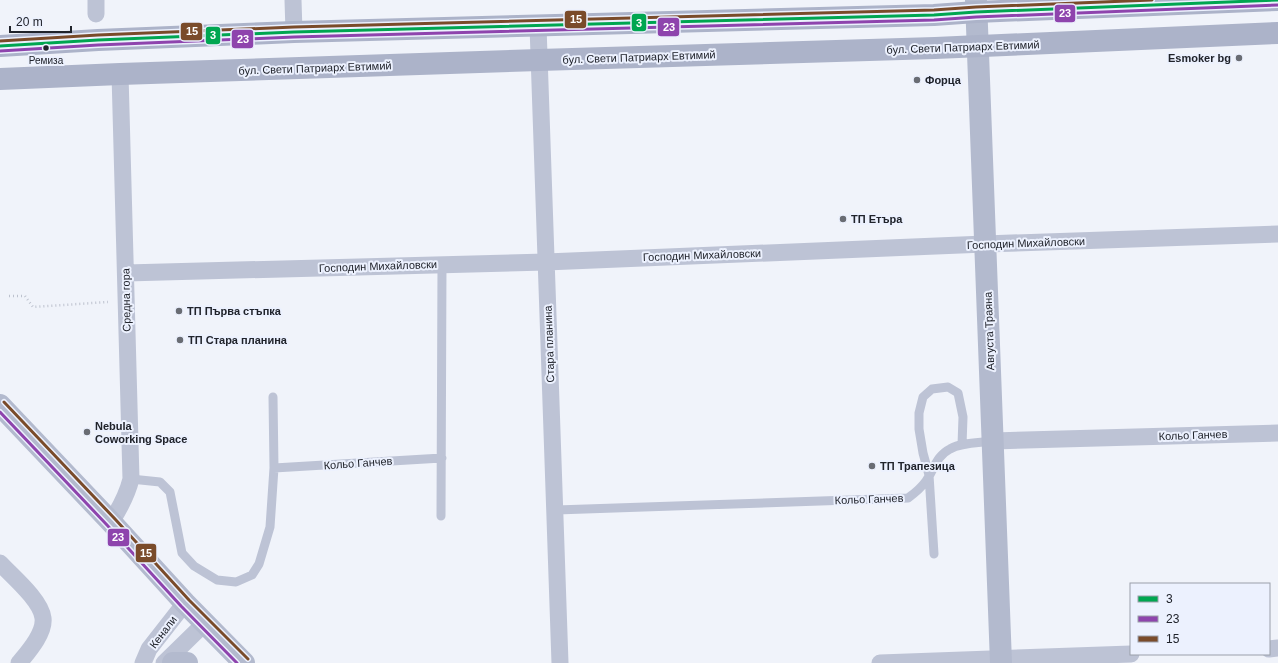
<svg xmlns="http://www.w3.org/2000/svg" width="1278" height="663" font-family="Helvetica,sans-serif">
	<rect width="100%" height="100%" fill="#f0f3fa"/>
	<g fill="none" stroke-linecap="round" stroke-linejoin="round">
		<path stroke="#bdc2ce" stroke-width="2.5" stroke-dasharray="1 3" stroke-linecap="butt" d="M9 296H25L33 307 108 302"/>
		<path stroke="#bdc3d5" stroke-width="9" d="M274 468 442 458
			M131 479 160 482 170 492 182 553 194 566 217 580 236 582 252 575 259 564 270 527 274 468 273 397
			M556 510 908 498C915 493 921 488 926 481 934 470 936 456 950 449 962 442 979 443 993 441
			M441 516 442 264
			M934 554 929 475 923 453 919 429V413L923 397 932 389 948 387 958 393 963 417 962 445"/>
		<path stroke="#bdc3d5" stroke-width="17" d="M96 0V14
			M293 0 294 32
			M538 26 560 663
			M126 273 546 262 985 244 1278 234
			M993 441 1278 433
			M111 522C120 508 127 495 131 479L120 74
			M0 563C12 576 41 600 43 618 45 633 28 652 19 663
			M1269 649 1278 648
			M143 663 149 649 185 603
			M164 663 205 623
			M880 663 1131 654"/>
		<path stroke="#b3bace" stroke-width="22" d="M976 0 1001 663
			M0 405 111 522 185 603 244 663
			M173 663H187"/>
		<path stroke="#acb3c9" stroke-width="22" d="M0 46 98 40 294 32 934 15 976 12 1278 0
			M0 79 120 74 539 60 935 48 1278 33"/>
		<g stroke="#ecf1fe" stroke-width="6">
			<path id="bus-1" d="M0 46 98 40 294 32 934 15 976 12 1278 0"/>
		</g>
		<g stroke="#ecf1fe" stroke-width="6">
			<path id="bus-2" d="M0 51 98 45 294 37 934 20 976 17 1278 5
				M0 412 107 525 181 606 237 663"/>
		</g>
		<g stroke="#ecf1fe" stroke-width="6">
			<path id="bus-3" d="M0 41 98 35 294 27 934 10 976 7 1152 0
				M4 402 115 519 189 600 248 659"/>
		</g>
		<use href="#bus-1" stroke="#00a651" stroke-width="3"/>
		<use href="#bus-2" stroke="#8e44ad" stroke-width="3"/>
		<use href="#bus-3" stroke="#7a4b2a" stroke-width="3"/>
	</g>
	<circle fill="#20232b" stroke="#ecf1fe" stroke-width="1.5" cx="46" cy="48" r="3.5"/>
	<g fill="#696c73" stroke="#ecf1fe" stroke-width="1.5">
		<circle cx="1239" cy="58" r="4"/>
		<circle cx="917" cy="80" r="4"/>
		<circle cx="843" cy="219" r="4"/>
		<circle cx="179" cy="311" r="4"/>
		<circle cx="180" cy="340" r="4"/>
		<circle cx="87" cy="432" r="4"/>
		<circle cx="872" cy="466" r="4"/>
	</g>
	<g text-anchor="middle" stroke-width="4" stroke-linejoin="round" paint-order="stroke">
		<g font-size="10" fill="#20232b" stroke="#ecf1fe">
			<text x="46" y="64">Ремиза</text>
		</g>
		<g font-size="11" fill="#20232b" stroke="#ecf1fe">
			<text transform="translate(963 47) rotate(-2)" y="4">бул. Свети Патриарх Евтимий</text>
			<text transform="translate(639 57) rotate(-2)" y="4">бул. Свети Патриарх Евтимий</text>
			<text transform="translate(315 68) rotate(-2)" y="4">бул. Свети Патриарх Евтимий</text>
			<text transform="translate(1026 243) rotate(-2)" y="4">Господин Михайловски</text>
			<text transform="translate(702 255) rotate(-2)" y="4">Господин Михайловски</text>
			<text transform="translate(378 266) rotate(-2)" y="4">Господин Михайловски</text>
			<text transform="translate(126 300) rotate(-91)" y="4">Средна гора</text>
			<text transform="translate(989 331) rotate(-92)" y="4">Августа Траяна</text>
			<text transform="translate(549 344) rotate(-92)" y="4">Стара планина</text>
			<text transform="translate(1193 435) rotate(-2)" y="4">Кольо Ганчев</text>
			<text transform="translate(358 463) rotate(-4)" y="4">Кольо Ганчев</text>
			<text transform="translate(869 499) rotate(-2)" y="4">Кольо Ганчев</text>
			<text transform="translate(163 632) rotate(-53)" y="4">Кенали</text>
		</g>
		<g font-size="11" font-weight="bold" fill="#20232b" stroke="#ecf1fe" text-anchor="start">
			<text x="1231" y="62" text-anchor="end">Esmoker bg</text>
			<text x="925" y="84">Форца</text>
			<text x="851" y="223">ТП Етъра</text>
			<text x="187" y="315">ТП Първа стъпка</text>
			<text x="188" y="344">ТП Стара планина</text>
			<text x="95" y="430">Nebula<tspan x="95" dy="13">Coworking Space</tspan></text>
			<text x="880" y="470">ТП Трапезица</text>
		</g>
	</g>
	<g stroke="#ecf1fe" stroke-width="1.5">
		<rect x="1054" y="4" width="22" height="19" rx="4" fill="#8e44ad"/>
		<rect x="564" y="10" width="23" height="19" rx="4" fill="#7a4b2a"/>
		<rect x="631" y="13" width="16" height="19" rx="4" fill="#00a651"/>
		<rect x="657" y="17" width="23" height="20" rx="4" fill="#8e44ad"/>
		<rect x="180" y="22" width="23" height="19" rx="4" fill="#7a4b2a"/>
		<rect x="205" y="26" width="16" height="19" rx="4" fill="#00a651"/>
		<rect x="231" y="29" width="23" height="20" rx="4" fill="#8e44ad"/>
		<rect x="107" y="528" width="23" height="19" rx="4" fill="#8e44ad"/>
		<rect x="135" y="543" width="22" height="20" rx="4" fill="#7a4b2a"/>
	</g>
	<g font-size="11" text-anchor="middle" font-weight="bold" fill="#fff">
		<text x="1065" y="17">23</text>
		<text x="576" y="23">15</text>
		<text x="639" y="27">3</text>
		<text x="669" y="31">23</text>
		<text x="192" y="35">15</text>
		<text x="213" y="39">3</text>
		<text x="243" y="43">23</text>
		<text x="118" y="541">23</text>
		<text x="146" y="557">15</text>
	</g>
	<rect x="1130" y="583" width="140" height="72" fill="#ecf1fe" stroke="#9a9faa"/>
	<rect x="1138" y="596" width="20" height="6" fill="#00a651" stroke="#9a9faa"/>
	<text x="1166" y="603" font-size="12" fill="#20232b">3</text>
	<rect x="1138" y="616" width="20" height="6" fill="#8e44ad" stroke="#9a9faa"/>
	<text x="1166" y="623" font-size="12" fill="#20232b">23</text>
	<rect x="1138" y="636" width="20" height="6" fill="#7a4b2a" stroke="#9a9faa"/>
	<text x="1166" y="643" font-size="12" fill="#20232b">15</text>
	<path d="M10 26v6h61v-6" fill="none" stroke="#20232b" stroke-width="2"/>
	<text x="16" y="26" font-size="12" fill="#20232b" stroke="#ecf1fe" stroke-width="3" paint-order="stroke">20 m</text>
</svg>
